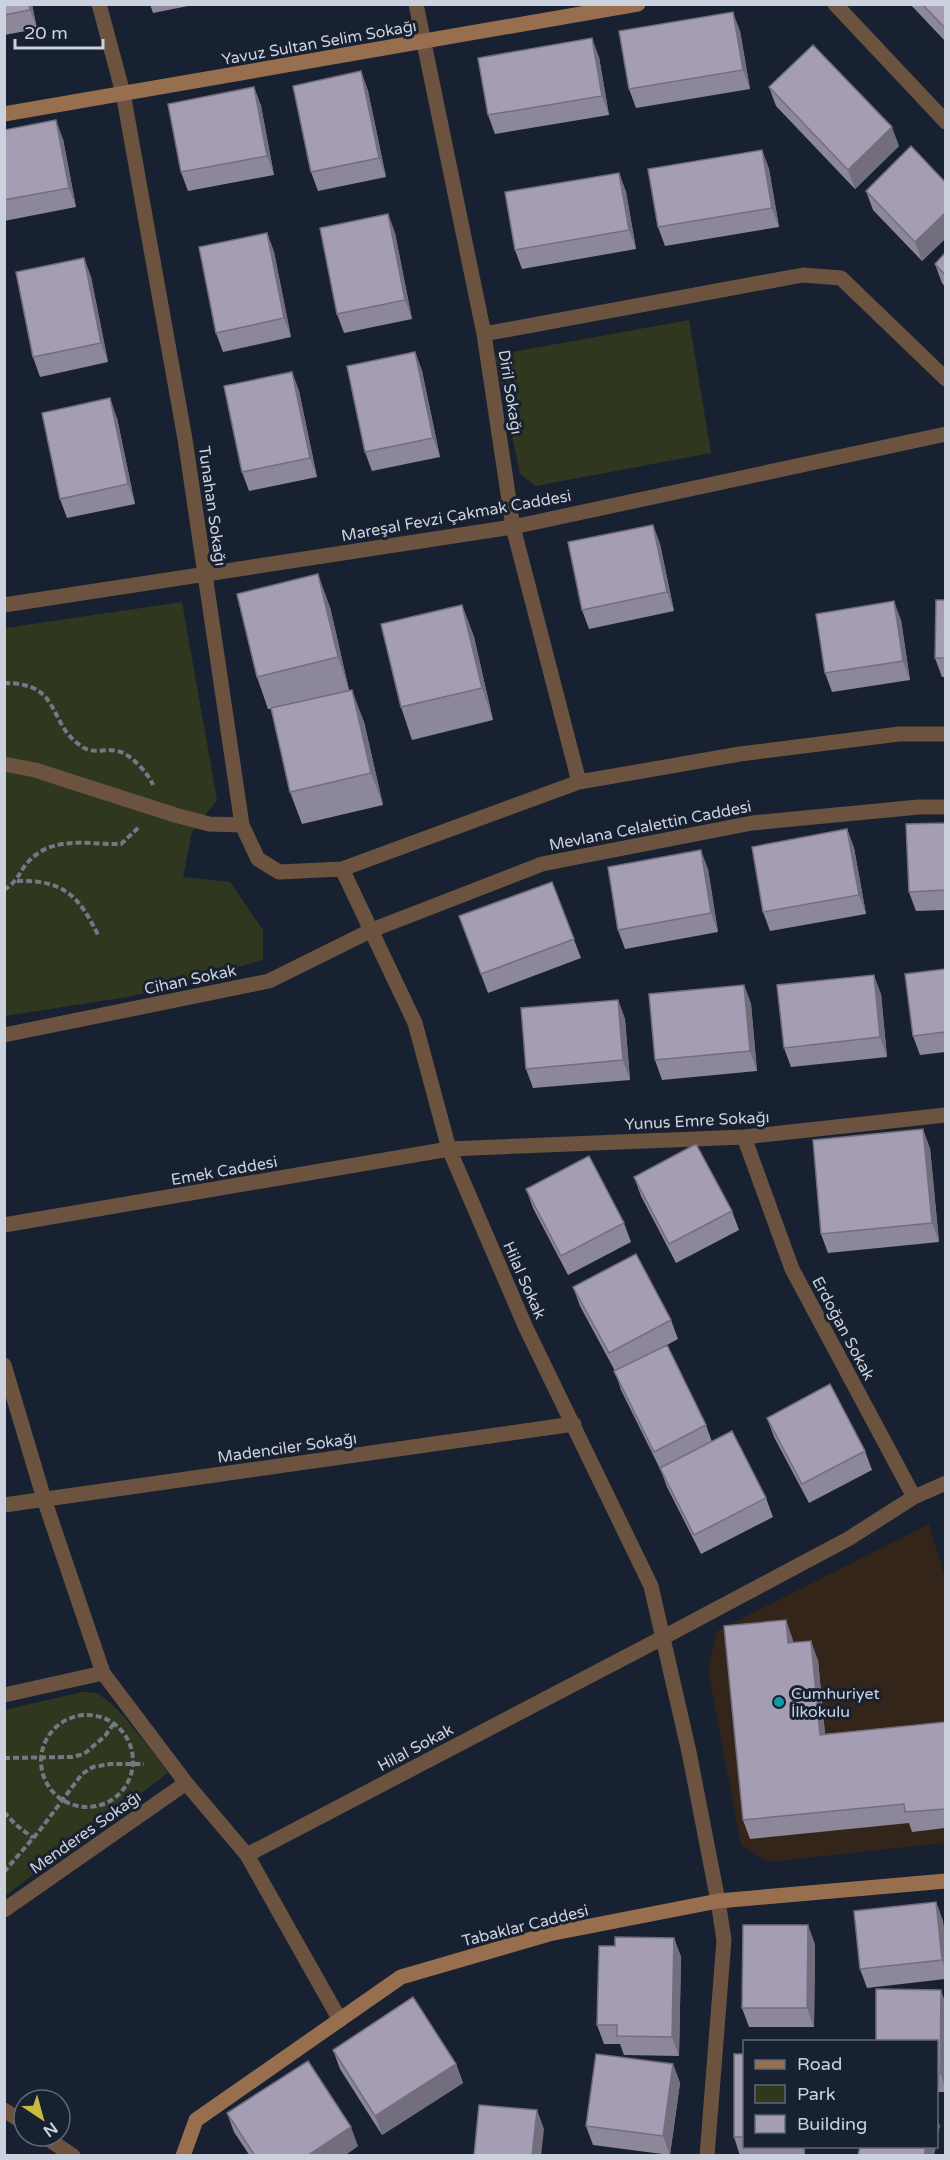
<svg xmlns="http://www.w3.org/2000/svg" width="950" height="2160" font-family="'Varela Round',sans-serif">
	<rect width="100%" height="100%" fill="#182131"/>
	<path fill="#332519" d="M929 1524 945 1578V1843L769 1862 741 1845 708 1670 717 1631Z"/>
	<path fill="#2f371f" d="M689 320 711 453 536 486 520 474 495 355Z
		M182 602 217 800 192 832 183 877 230 882 263 930V960L134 996 5 1016V628Z
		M82 1692C86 1692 92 1692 96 1693 116 1701 154 1754 168 1773L5 1896V1710Z"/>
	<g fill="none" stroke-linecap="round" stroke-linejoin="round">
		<path stroke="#717986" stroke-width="4" stroke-dasharray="6 3" stroke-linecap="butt" d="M4 683C63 683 46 722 81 746 93 755 104 748 117 751 130 753 148 773 153 785
			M17 881C65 880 79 896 99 937
			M4 890C21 879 19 870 31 859 56 835 90 845 121 844L139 827
			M41 1761a46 46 0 1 1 92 0a46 46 0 1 1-92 0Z
			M4 1758 72 1757 84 1754 105 1736 115 1722
			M4 1812 15 1824 33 1838
			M4 1872 40 1830 82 1774 93 1767 110 1764H144"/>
		<path stroke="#6c533f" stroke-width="15" d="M99 4 123 93 185 439 242 825 258 859 279 872 342 869 415 1023 449 1149 526 1328 651 1586 689 1752 718 1901 724 1940 707 2156
			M416 4 484 334 513 527 579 782
			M835 4 946 122
			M484 334 803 275 841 278 946 379
			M4 605 513 527 946 434
			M4 764 35 770 175 815 209 824 242 825
			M342 869 579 782 740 754 899 734H946
			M4 1035 269 981 372 930 542 864 752 823 919 807H946
			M744 1137 792 1269 914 1497
			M4 1225 449 1149 744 1137 946 1115
			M4 1365 44 1499 103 1673 186 1783 247 1855 340 2020
			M4 1505 574 1424
			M4 1695 103 1673
			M247 1855 664 1637 848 1539 914 1497 946 1483
			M4 1910 186 1783
			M4 2110 24 2123
			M44 2136 73 2156"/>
		<path stroke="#976f4f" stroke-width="15" d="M4 114 638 4
			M183 2156 196 2120 401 1977 549 1934 718 1901 946 1881"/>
	</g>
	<path fill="#8d879a" d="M4 4H32L37 29 4 35Z
		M150 4H198L153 13Z
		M910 4H945V41Z
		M740 31 750 89 636 108 629 89Z
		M599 57 609 115 495 134 488 115Z
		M361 71 368 91 386 177 318 191 311 172Z
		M254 87 261 106 274 175 188 191 181 172Z
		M769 87 899 146 855 189 776 106Z
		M4 130 63 139 76 207 4 221Z
		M762 150 769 169 779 227 665 246 658 227Z
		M619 173 626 192 636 249 522 269 515 250Z
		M945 182V239L922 261 873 210 866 191Z
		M388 214 395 233 412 319 344 333 337 314Z
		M267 233 274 252 291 337 223 352 216 333Z
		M945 253V287L942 283 935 264Z
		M84 258 91 277 108 362 40 377 33 357Z
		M415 352 422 371 440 457 372 471 365 452Z
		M292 372 299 391 317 477 249 491 242 472Z
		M117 418 135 504 67 518 60 499Z
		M653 525 660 544 674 611 589 629 582 610Z
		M945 600V677H942L935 658Z
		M462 605 474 637 493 720 412 740 401 707Z
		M330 607 349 690 364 722 383 805 302 824 290 792 271 709H268L257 677Z
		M901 620 910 680 832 692 825 673Z
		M945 823V910L916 911 909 892Z
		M847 829 854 848 866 914 770 931 763 912Z
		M708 869 718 932 625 949 618 930Z
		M552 882 581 958 488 993 459 916Z
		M945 969V1052L920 1055 913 1036Z
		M744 985 751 1004 757 1071 662 1080 655 1060Z
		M881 994 887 1057 791 1067 784 1048Z
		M618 1000 625 1019 630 1080 533 1088 526 1069Z
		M930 1148 939 1242 828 1253 821 1234Z
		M634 1177 732 1211 739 1230 676 1263 641 1196Z
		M526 1189 624 1223 631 1242 568 1275 533 1208Z
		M573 1287 671 1320 678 1339 667 1345 706 1425 712 1442 766 1498 773 1517 701 1554 667 1487 661 1471 621 1390 615 1371 580 1306Z
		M767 1418 865 1451 872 1470 809 1503 774 1437Z
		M786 1620 793 1643 818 1660 825 1734 945 1722V1828L912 1832 909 1823 750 1839 743 1820Z
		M936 1902 943 1921 945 1943V1979L867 1988 860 1969Z
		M674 1938 681 1957 679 2056 624 2055 620 2044H604L597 2025 615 1946Z
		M815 1944 814 2027H749L742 2008Z
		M945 2002V2092H936V2042Z
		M333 2050 456 2064 463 2083 382 2135 340 2069Z
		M744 2054V2146H805V2156H740L734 2137Z
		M673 2064 680 2083 670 2155 593 2145 586 2126Z
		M227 2113 358 2146 344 2156H250L234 2132Z"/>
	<path fill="#736e7d" d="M29 4H32L37 29 30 10Z
		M733 12 740 31 750 89 743 70Z
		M592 38 599 57 609 115 602 96Z
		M361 71 368 91 386 177 379 158Z
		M254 87 261 106 274 175 267 156Z
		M56 120 63 139 76 207 69 188Z
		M892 127 899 146 855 189 848 170Z
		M762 150 769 169 779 227 772 208Z
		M619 173 626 192 636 249 629 230Z
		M945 213V239L922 261 915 242Z
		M388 214 395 233 412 319 405 300Z
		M267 233 274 252 291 337 284 318Z
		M84 258 91 277 108 362 101 343Z
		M415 352 422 371 440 457 433 438Z
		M292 372 299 391 317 477 310 458Z
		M110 398 117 418 135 504 128 484Z
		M653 525 660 544 674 611 667 592Z
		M318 574 330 607 349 690 338 657Z
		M894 601 901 620 910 680 903 661Z
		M462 605 474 637 493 720 482 688Z
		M352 690 364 722 383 805 371 773Z
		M847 829 854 848 866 914 859 895Z
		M701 850 708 869 718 932 711 913Z
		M874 975 881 994 887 1057 880 1037Z
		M744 985 751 1004 757 1071 750 1051Z
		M618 1000 625 1019 630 1080 623 1060Z
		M923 1129 930 1148 939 1242 932 1223Z
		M786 1620 793 1640 795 1662 788 1643Z
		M811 1641 818 1660 827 1754 820 1735Z
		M936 1902 943 1921 945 1943V1969L942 1960Z
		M808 1925 815 1944 814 2027 807 2008Z
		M674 1938 681 1957 679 2056 672 2037Z
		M941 1990 945 2002V2087L940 2073Z
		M456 2064 463 2083 382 2135 375 2116Z
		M673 2064 680 2083 670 2155 663 2136Z
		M537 2110 544 2129 541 2156H532Z
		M936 2116 940 2126 936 2144Z
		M351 2127 358 2146 344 2156H307Z
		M802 2146H805V2156Z
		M926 2146H936L934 2156H924Z"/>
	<path fill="#a49db3" stroke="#736e7d" stroke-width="1.5" d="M4 4H29L30 10 4 15Z
		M922 4H945V28Z
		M733 12 743 70 629 89 619 31Z
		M592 38 602 96 488 115 478 58Z
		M813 45 892 127 848 170 769 87Z
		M361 71 379 158 311 172 293 86Z
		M254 87 267 156 181 172 168 104Z
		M56 120 69 188 4 200V130Z
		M911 146 945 182V213L915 242 866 191Z
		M762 150 772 208 658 227 648 169Z
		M619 173 629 230 515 250 505 192Z
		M388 214 405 300 337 314 320 228Z
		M267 233 284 318 216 333 199 247Z
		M945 253V275L935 264Z
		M84 258 101 343 33 357 16 272Z
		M415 352 433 438 365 452 347 366Z
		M292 372 310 458 242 472 224 386Z
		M110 398 128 484 60 499 42 413Z
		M653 525 667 592 582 610 568 542Z
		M318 574 338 657 257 677 237 594Z
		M936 600H945V658H935Z
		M894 601 903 661 825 673 816 614Z
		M462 605 482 688 401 707 381 624Z
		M352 690 371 773 290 792 271 708Z
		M945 823V890L909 892 906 824Z
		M847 829 859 895 763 912 752 847Z
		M701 850 711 913 618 930 608 867Z
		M552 882 574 939 481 974 459 916Z
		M945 969V1032L913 1036 905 974Z
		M874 975 880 1037 784 1048 777 985Z
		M744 985 750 1051 655 1060 649 994Z
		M618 1000 623 1060 526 1069 521 1008Z
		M923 1129 932 1223 821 1234 813 1140Z
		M696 1144 732 1211 669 1244 634 1177Z
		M589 1156 624 1223 561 1256 526 1189Z
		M636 1254 671 1320 609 1353 573 1287Z
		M667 1345 706 1425 654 1452 614 1371Z
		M830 1384 865 1451 802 1484 767 1418Z
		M732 1431 766 1498 694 1535 660 1468Z
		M786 1620 788 1643 811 1641 820 1735 945 1722V1809L905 1812 904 1804 743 1820 724 1626Z
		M936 1902 942 1960 860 1969 854 1911Z
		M743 1925H808L807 2008H742Z
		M615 1937 674 1938 672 2037 617 2036V2025H597L599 1946H615Z
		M876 1989 941 1990 940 2073H936V2042H876Z
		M413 1997 456 2064 375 2116 333 2050Z
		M596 2054 673 2064 663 2136 586 2126Z
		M734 2054H744V2137H734Z
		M308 2061 351 2127 307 2156H255L227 2113Z
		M479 2105 537 2110 532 2156H474Z
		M860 2146H926L924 2156H858Z"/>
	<circle fill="#0f9aa8" stroke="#182131" stroke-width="2" cx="779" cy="1702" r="6"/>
	<g text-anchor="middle" stroke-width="6" stroke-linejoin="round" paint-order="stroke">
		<g font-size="16" fill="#cbd2dd" stroke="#182131">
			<text transform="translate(319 42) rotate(-10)" y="6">Yavuz Sultan Selim Sokağı</text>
			<text transform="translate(511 392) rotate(81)" y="6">Diril Sokağı</text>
			<text transform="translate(213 506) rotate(82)" y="6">Tunahan Sokağı</text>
			<text transform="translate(456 515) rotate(-10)" y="6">Mareşal Fevzi Çakmak Caddesi</text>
			<text transform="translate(650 825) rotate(-11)" y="6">Mevlana Celalettin Caddesi</text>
			<text transform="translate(190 979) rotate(-12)" y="6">Cihan Sokak</text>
			<text transform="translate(697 1120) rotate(-3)" y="6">Yunus Emre Sokağı</text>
			<text transform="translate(224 1170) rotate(-10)" y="6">Emek Caddesi</text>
			<text transform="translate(525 1280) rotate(66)" y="6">Hilal Sokak</text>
			<text transform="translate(844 1328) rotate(62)" y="6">Erdoğan Sokak</text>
			<text transform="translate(287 1447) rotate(-8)" y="6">Madenciler Sokağı</text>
			<text transform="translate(415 1747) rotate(-28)" y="6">Hilal Sokak</text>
			<text transform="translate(85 1832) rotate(-35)" y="6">Menderes Sokağı</text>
			<text transform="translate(525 1925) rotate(-14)" y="6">Tabaklar Caddesi</text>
		</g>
		<g font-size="16" fill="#cbd2dd" stroke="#182131" text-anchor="start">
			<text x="791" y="1699">Cumhuriyet<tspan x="791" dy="18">İlkokulu</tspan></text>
		</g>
	</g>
	<rect width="950" height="2160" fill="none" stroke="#cbd2dd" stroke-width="12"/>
	<rect x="743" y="2040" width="195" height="108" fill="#182131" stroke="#606876" stroke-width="1.5"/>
	<rect x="755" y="2060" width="30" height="9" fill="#976f4f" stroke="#606876" stroke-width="1.5"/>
	<text x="797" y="2070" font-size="18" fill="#cbd2dd">Road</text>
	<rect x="755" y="2085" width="30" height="18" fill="#2f371f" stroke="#606876" stroke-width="1.5"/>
	<text x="797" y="2100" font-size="18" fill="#cbd2dd">Park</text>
	<rect x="755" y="2115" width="30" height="18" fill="#a49db3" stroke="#606876" stroke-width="1.5"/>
	<text x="797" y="2130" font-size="18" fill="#cbd2dd">Building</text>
	<g transform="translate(42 2118) rotate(144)"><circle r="28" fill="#182131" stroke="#606876" stroke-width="1.5"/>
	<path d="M0-4.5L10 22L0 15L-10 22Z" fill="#c8bb3b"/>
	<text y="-9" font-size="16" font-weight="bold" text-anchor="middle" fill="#cbd2dd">N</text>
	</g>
	<path d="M15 39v9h88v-9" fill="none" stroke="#cbd2dd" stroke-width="3"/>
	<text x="24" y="39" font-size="18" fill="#cbd2dd" stroke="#182131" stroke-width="4.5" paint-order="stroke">20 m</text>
</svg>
